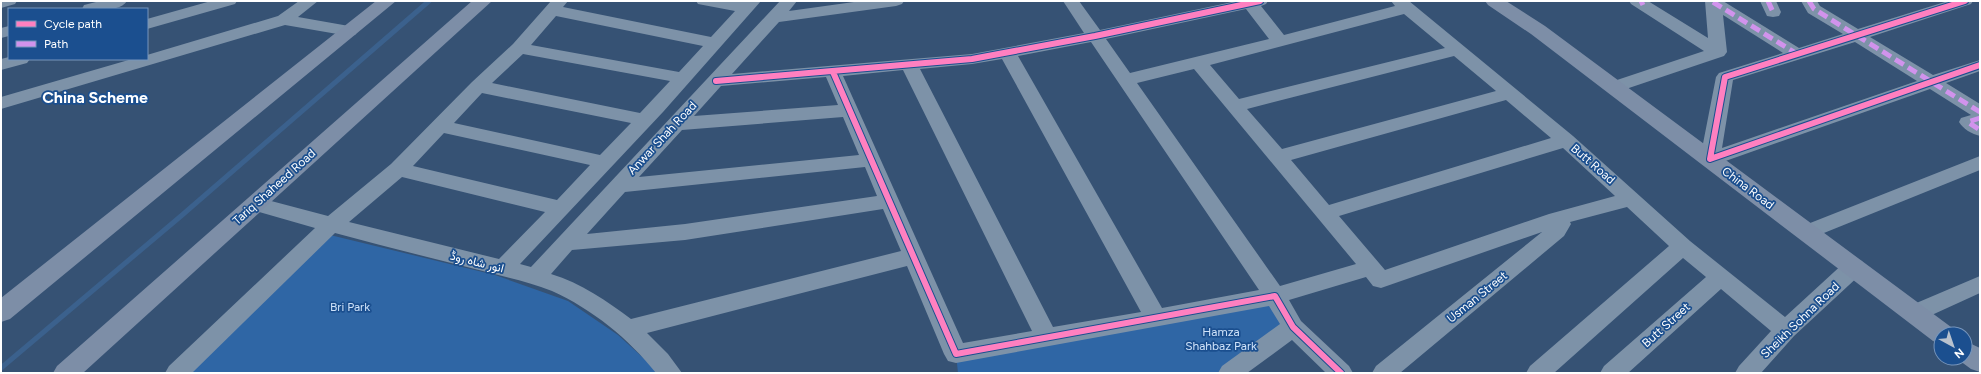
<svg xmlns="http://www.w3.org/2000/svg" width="1981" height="374" font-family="Figtree,Vazirmatn,sans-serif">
	<rect width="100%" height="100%" fill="#365274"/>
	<path fill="#2f66a5" d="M330 235 495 275 568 301 618 335 660 373H186Z
		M1275 296 1293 327 1230 373H958L956 354Z"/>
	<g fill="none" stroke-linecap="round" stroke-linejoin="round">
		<path stroke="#3b618d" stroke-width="5" d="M1 368 181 216 429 1"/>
		<path fill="#7d92a8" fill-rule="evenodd" d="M1 1H17L15 4 1 8Z
			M100 1H127C119 13 94 9 82 9L84 5Z
			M211 1H237L235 4 147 29V19Z
			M299 1H318L298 17 349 26 355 27 358 31 355 35 349 36 285 25 1 109V97L132 59H147V55L278 16Z
			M551 1H568L563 7 711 37 735 11 698 4 696 1H761L663 112 520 264 531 267 780 1H797L789 11 861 1H904L902 4 896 6 779 22 732 74 972 54 1084 33 1063 1H1079L1100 30 1237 1H1268L1266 4 1261 6 1284 35 1395 6 1391 1H1409L1573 136 1690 241 1785 317 1846 261 1854 259 1862 261 1865 267 1862 273 1794 336 1761 373H1735L1739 366 1771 331 1721 289 1628 373H1600L1604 366 1706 277 1683 258 1554 373H1526L1530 366 1669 246 1627 207 1570 222 1571 224 1564 236 1400 373H1372L1376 366 1542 232 1381 288 1373 286 1366 277 1289 300 1301 321 1349 366 1353 373H1326L1292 340 1247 373H1218L1222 366 1280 324 1269 306 956 363 948 361 944 354 907 266 647 333 668 354 682 373H656C629 339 592 309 552 291 528 281 504 277 479 270 431 258 383 246 335 233L192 373H165L169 366 315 228 249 209 246 204 249 199 256 197 328 216 391 164 472 82 513 44ZM1246 9 1269 39 1130 73 1106 39ZM1404 14 1445 48 1239 99 1210 65ZM556 16 703 46 679 72 531 45ZM1091 42 1259 290 1162 308 1018 56ZM523 54 670 81 640 113 492 83ZM1454 56 1496 91 1282 149 1247 109ZM1002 59 1141 312 1053 327 920 69 972 64ZM1194 69 1356 264 1280 286 1137 83ZM903 70 1032 331 963 343 843 76ZM826 77 838 105 694 116 721 86ZM482 93 631 123 600 155 454 123ZM1506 100 1551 138 1329 205 1291 160ZM843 117 859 155 639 177 682 130ZM444 133 590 165 557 200 413 166ZM1563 148 1615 196 1549 214 1385 270 1339 216ZM865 167 877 196 685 224 587 234 625 192ZM402 177 545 212 499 259 349 222ZM883 209 901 251 631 319C607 301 581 283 551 274L572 250 685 240Z
			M1629 1H1648L1708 38 1705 1H1723L1799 48 1843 34 1808 13 1801 1H1817L1820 6 1858 29 1948 1H1973L1971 4 1870 37 1933 75 1980 60V71L1946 83 1980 104V136C1972 134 1963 129 1959 122L1961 118 1971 115 1930 89 1717 164 1710 166 1703 164 1700 159 1716 77 1719 73 1783 53 1723 15 1727 52 1724 56 1620 91 1614 93 1608 91 1605 87 1608 83 1704 51 1631 4ZM1855 42 1917 81 1722 148 1733 80Z
			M1760 1H1776L1781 12 1779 16 1773 17 1767 16Z
			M9 26V36L1 38V28Z
			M9 57V59H30L27 63 1 70V59Z
			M1980 156V170L1814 237 1807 240 1800 237 1797 232 1800 227Z
			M1980 276V293L1923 319 1915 322 1907 319 1904 313 1907 307Z"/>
		<path fill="#7d8ea7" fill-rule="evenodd" d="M376 1H396L10 319 1 322V298Z
			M472 1H492L83 373H53L57 366Z
			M1485 1H1506L1545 26 1951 327 1955 334H1941V344L1933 341 1531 34 1488 5Z
			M1965 341 1980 348V372L1971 369 1956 358H1965Z"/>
		<path stroke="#d193ec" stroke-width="5" stroke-dasharray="10 5" stroke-linecap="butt" d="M1641 1 1643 5
			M1768 1 1773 12
			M1809 1 1814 9 1980 112
			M1713 2 1797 54
			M1980 118 1968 122 1980 130"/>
		<g stroke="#1b4f8f" stroke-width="8">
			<path id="cycleway" d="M1965 1 1725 77 1710 159 1980 65
				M833 72 956 354 1275 296 1293 327 1341 373
				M716 81 972 59 1095 36 1260 1"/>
		</g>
		<use href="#cycleway" stroke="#ff80c0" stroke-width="6"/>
	</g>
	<g text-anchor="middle" stroke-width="3.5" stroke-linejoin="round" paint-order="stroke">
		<g font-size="12" fill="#fff" stroke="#1b4f8f">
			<text transform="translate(662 138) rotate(-47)" y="4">Anwar Shah Road</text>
			<text transform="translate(1593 164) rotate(41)" y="4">Butt Road</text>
			<text transform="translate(274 187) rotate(-42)" y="4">Tariq Shaheed Road</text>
			<text transform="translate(1748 188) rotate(37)" y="4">China Road</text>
			<text transform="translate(477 262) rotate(14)" y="4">انور شاہ روڈ</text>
			<text transform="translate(1477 297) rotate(-39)" y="4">Usman Street</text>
			<text transform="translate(1800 320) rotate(-44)" y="4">Sheikh Sohna Road</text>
			<text transform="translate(1666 325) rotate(-42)" y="4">Butt Street</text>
		</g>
		<g font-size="12" fill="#cfe3fa" stroke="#1b4f8f">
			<text x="350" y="311">Bri Park</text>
			<text x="1221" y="336">Hamza<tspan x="1221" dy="14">Shahbaz Park</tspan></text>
		</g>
		<g font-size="16" font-weight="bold" fill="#fff" stroke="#1b4f8f">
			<text x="95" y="103">China Scheme</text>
		</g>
	</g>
	<rect width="1981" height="374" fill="none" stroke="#ffffff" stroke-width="4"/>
	<rect x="8" y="8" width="140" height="52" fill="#1b4f8f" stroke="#7695bc"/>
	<rect x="16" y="21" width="20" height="6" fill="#ff80c0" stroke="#7695bc"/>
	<text x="44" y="28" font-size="12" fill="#ffffff">Cycle path</text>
	<rect x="16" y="41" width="20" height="6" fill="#d193ec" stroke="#7695bc"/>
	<text x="44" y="48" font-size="12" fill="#ffffff">Path</text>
	<g transform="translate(1953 346) rotate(140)"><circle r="19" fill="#1b4f8f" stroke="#7695bc"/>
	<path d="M0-3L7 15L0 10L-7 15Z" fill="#b9c2ce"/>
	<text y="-6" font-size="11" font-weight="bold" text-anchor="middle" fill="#ffffff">N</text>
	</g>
</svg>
